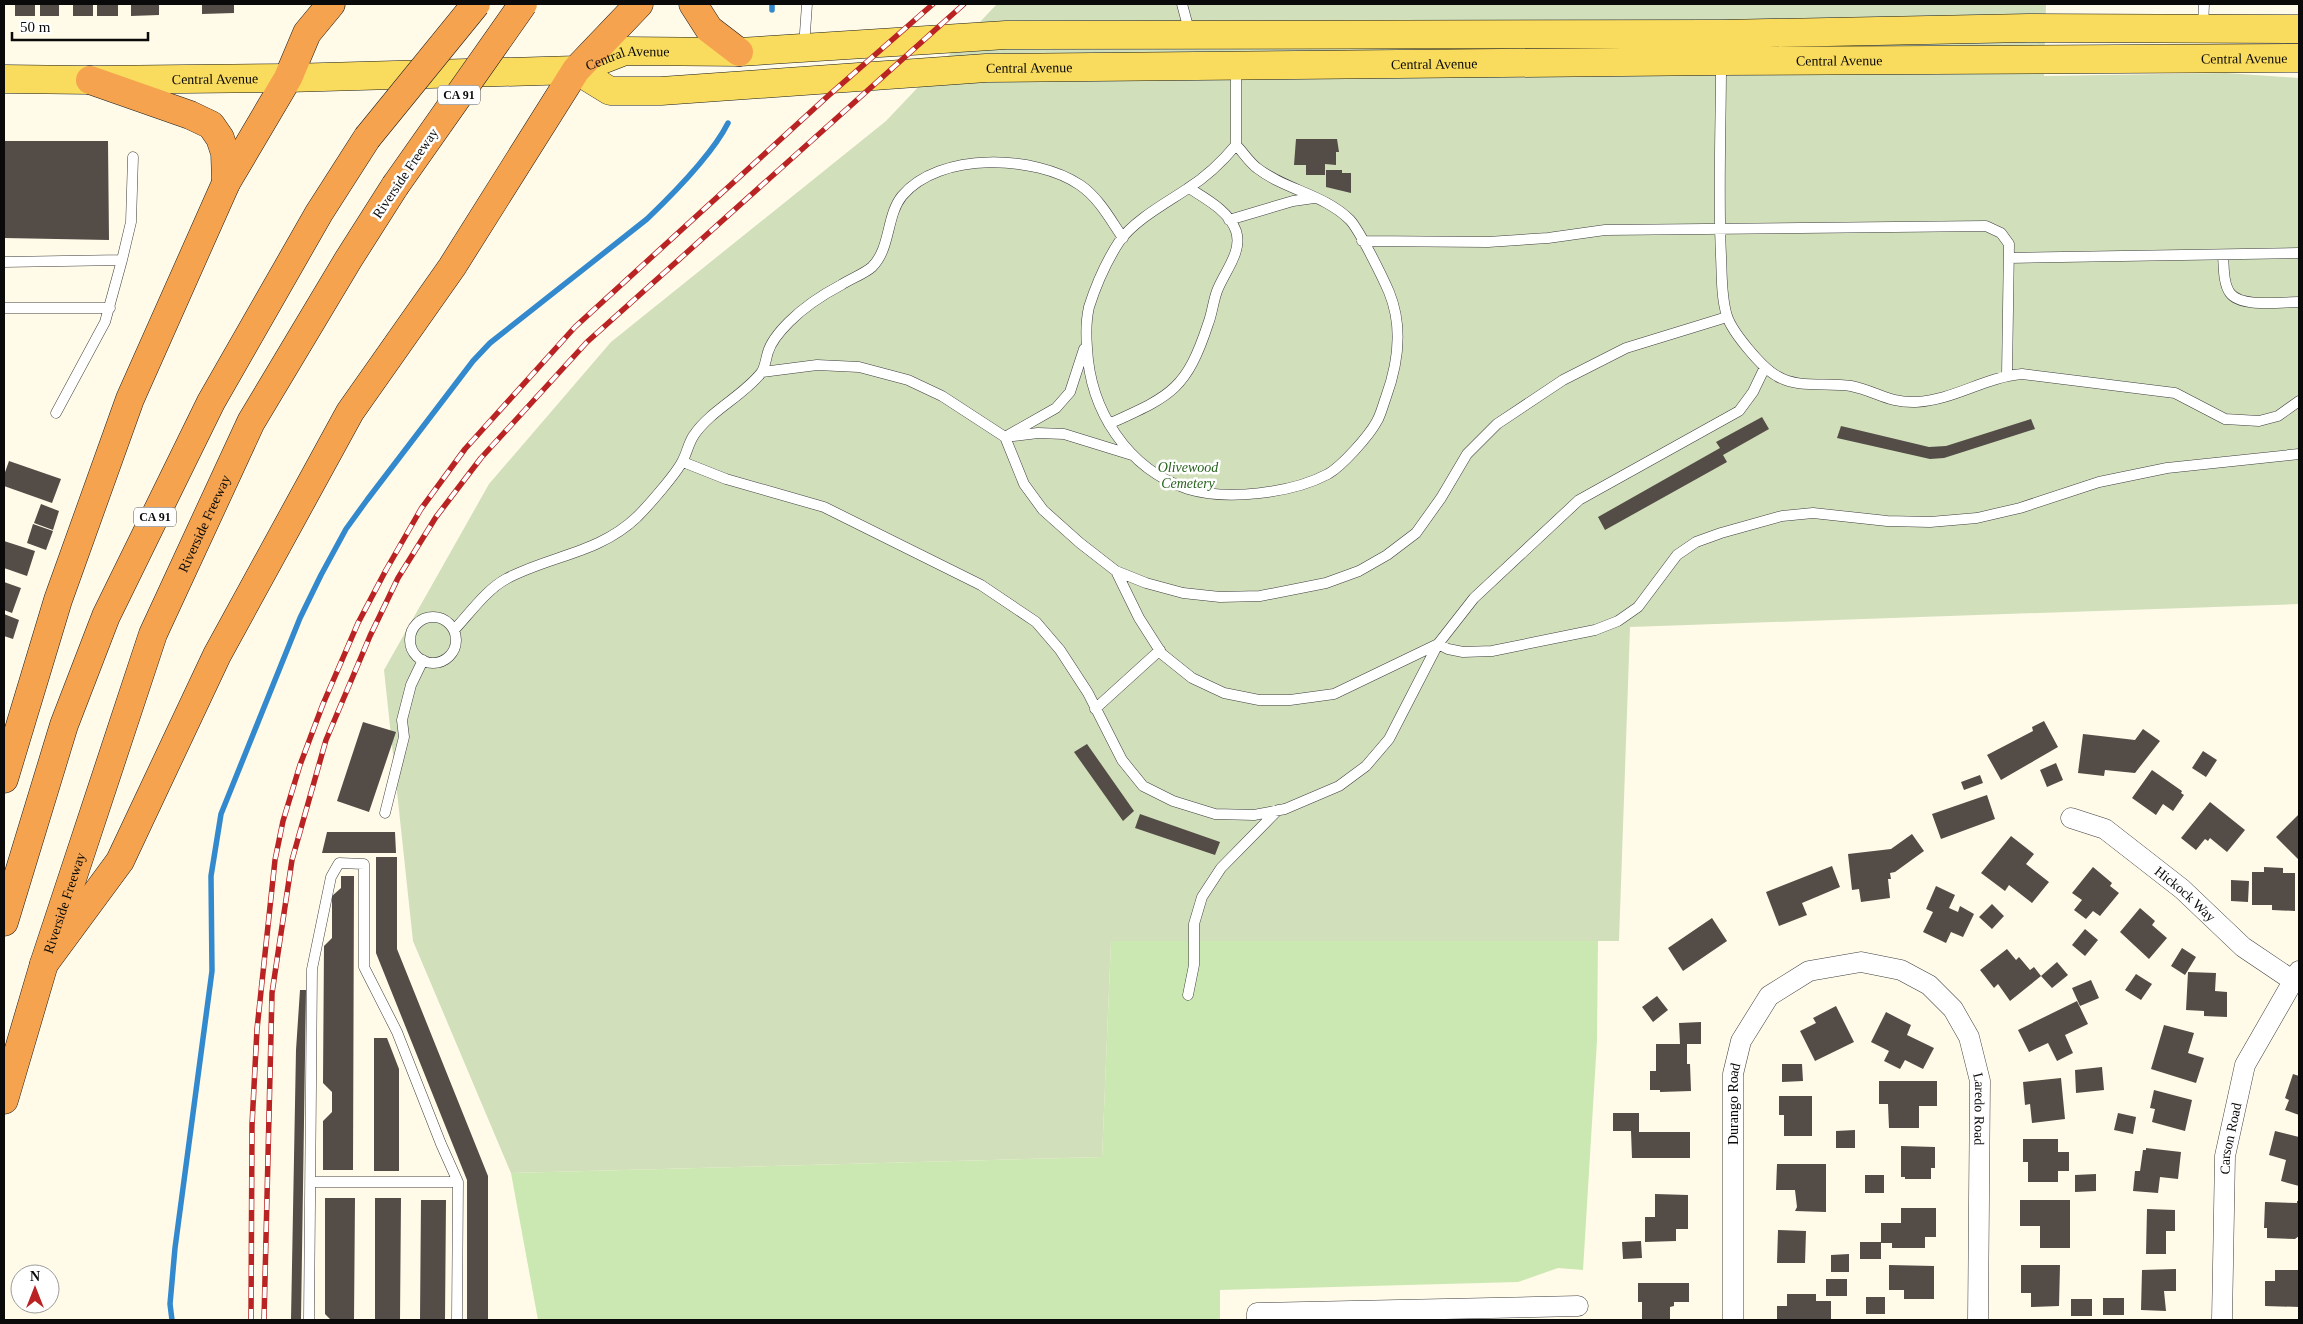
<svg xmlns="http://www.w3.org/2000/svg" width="2303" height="1324" font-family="Georgia,serif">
	<rect width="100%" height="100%" fill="#fffbe8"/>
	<path fill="#cce8b2" d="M1111 941H1598L1597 1041 1583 1270 1558 1268 1518 1282 1220 1290V1320H538L511 1173 1102 1157Z"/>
	<path fill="#d1dfbb" d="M997 4H2046L2044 76 2226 73 2299 78V604L1630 627 1619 941H1111L1102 1157 511 1173 413 941 384 670 489 484 611 342 886 121Z"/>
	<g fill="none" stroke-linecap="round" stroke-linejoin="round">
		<path stroke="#3389cd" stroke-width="5.5" d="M772 10V4
			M172 1320 170 1304 175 1248 212 971 211 876 221 814 300 618 321 575 346 529 367 500 473 361 490 343 647 219C672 195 713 153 728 123"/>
	</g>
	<path fill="#534c47" d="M15 4H35V16H15Z
		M40 4H59V16H40Z
		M73 4H93V16H73Z
		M97 4H118V16H97Z
		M131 4H159V15L131 16Z
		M202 4H234V13L202 14Z
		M1296 139H1337L1339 152H1336V165L1325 164V175H1306V165H1294Z
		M4 141H108L109 240 4 238Z
		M1326 170H1342V173H1351V193L1326 187Z
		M1762 417 1769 429 1723 455 1727 462 1605 530 1598 517 1720 448 1716 442Z
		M2031 419 2035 429 1944 458 1930 459 1837 438 1841 426 1929 447 1946 446Z
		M9 461 61 479 52 503 4 486V475Z
		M41 504 59 511 53 530 34 523Z
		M33 524 53 531 46 550 27 543Z
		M4 541 35 551 27 576 4 568Z
		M4 582 21 588 12 613 4 610Z
		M4 614 19 620 13 639 4 636Z
		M2044 721 2058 747 2001 780 1987 755 2033 731 2032 727Z
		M363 722 396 732 369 812 337 801Z
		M2143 729 2160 741 2135 773 2105 770 2104 776 2078 773 2083 734 2135 740Z
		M1087 744 1134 811 1123 821 1074 752Z
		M2203 751 2217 760 2206 777 2192 768Z
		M2056 763 2063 780 2047 787 2040 770Z
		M2152 770 2182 791 2181 793 2184 795 2173 811 2163 804 2156 815 2132 798Z
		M1980 775 1983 783 1964 790 1961 782Z
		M1987 795 1995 819 1941 839 1932 814Z
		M2210 802 2245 830 2227 852 2210 838 2208 841 2205 839 2196 850 2181 838Z
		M1140 814 1220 842 1215 855 1135 828Z
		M2299 814V860L2276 837Z
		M327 832H395L396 853H322Z
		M1912 834 1924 851 1895 872 1890 873 1891 879H1888L1890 898 1861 902 1859 889 1852 890 1848 854 1891 849Z
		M2011 836 2034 854 2026 864 2049 882 2032 903 2009 885 2005 891 1981 873Z
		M376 857H397V949L488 1176V1320H467V1180L376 953Z
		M1832 866 1840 887 1802 903 1807 915 1779 926 1766 892Z
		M2093 867 2112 883 2110 886 2119 893 2100 916 2093 911 2086 919 2074 910 2082 900 2072 893Z
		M2264 867 2283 868V873H2295V911L2272 910V905H2252V872H2264Z
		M341 876H354L353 1170H323V1121L332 1112V1092L323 1083 324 946 332 938V896L341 888Z
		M2231 880 2249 881 2248 902 2231 901Z
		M1936 886 1955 895 1949 908 1958 912 1960 906 1974 914 1963 937 1951 932 1946 943 1923 932 1933 912 1926 909Z
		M1992 904 2004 916 1992 929 1979 917Z
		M2140 908 2155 921 2152 925 2167 938 2149 959 2120 932Z
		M1712 918 1727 941 1683 971 1668 948Z
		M2085 929 2098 940 2085 956 2072 945Z
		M2182 948 2196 957 2185 975 2171 966Z
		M2007 949 2016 960 2019 957 2030 970 2034 967 2041 976 2010 1001 1998 984 1994 988 1980 970Z
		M2057 962 2068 975 2052 988 2041 976Z
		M2188 972 2216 973 2215 991 2227 992V1017L2204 1016V1011L2186 1010Z
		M2136 974 2152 984 2141 1000 2125 990Z
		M2091 980 2099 998 2080 1006 2072 988Z
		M300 990H306L301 1320H291L296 1050Z
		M1657 996 1668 1010 1653 1022 1642 1007Z
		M2077 1001 2088 1024 2065 1035 2073 1053 2057 1061 2048 1043 2029 1052 2018 1030Z
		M1836 1006 1854 1042 1815 1061 1800 1031 1816 1023 1813 1018Z
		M1886 1012 1911 1025 1907 1035 1934 1048 1923 1069 1905 1060 1900 1069 1884 1061 1889 1051 1871 1042Z
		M1701 1022V1044H1687V1064H1690L1691 1091 1660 1092V1090H1650V1071H1656V1044H1680L1679 1023Z
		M2164 1025 2194 1033 2188 1053 2204 1058 2196 1083 2151 1069Z
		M374 1038H387L399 1069V1171H374Z
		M1782 1064H1802L1803 1081 1782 1082Z
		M2102 1067 2104 1090 2076 1093 2075 1070Z
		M2293 1074 2299 1076V1115L2285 1110 2289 1100 2285 1098Z
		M2061 1078 2065 1119 2032 1123 2030 1104 2025 1105 2023 1082Z
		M1879 1081H1937V1106H1919V1128H1889L1888 1104H1879Z
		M2154 1090 2192 1100 2185 1131 2152 1122 2155 1109 2150 1108Z
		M1779 1096H1812V1136H1784V1115H1779Z
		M1613 1113H1639V1132H1690V1158H1632L1631 1131H1613Z
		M2118 1113 2136 1117 2133 1134 2114 1130Z
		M1855 1130V1148H1836V1131Z
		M2275 1131 2299 1137V1186L2281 1181 2286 1160 2269 1155Z
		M2023 1139H2058V1152H2069V1171H2058V1182H2028V1162H2023Z
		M1901 1146 1935 1147V1168H1931V1179H1905V1177H1901Z
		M2146 1148 2181 1152 2178 1179 2160 1177 2158 1193 2133 1191 2135 1171H2140L2143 1150H2146Z
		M1777 1164H1826V1212L1795 1211 1797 1207 1795 1190H1776Z
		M2096 1174V1191L2075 1192V1175Z
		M1865 1175H1884V1193H1865Z
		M1655 1194 1688 1195V1229H1676V1241L1645 1242V1217H1655Z
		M325 1198H355L354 1320H331L325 1314Z
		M375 1198H401L400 1320H375Z
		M421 1200H446L445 1320H420Z
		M2020 1200H2070V1248H2040V1226H2020Z
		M2297 1201H2299V1236L2295 1239 2267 1238V1228H2264L2265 1202 2297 1203Z
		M1901 1208H1936V1237H1925V1248H1892V1243H1881V1223H1901Z
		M2147 1209 2175 1210V1231H2166V1254H2146Z
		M1778 1230 1806 1231 1805 1263H1777Z
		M1641 1241 1642 1258 1623 1259 1622 1242Z
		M1860 1242H1881V1259H1860Z
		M1849 1254V1272H1831V1255Z
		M1889 1265 1934 1266V1299H1904V1290H1889Z
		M2021 1265H2060L2059 1306 2031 1307V1293H2021Z
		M2176 1269V1291H2164L2166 1311 2141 1310 2142 1270Z
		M2275 1270H2299V1307L2265 1306V1281H2275Z
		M1826 1279H1847V1296H1826Z
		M1638 1283H1689V1302H1674V1306L1670 1307V1320H1642V1302H1638Z
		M1787 1294H1816V1301H1831V1320H1777V1306H1787Z
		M1866 1297H1885V1314H1866Z
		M2103 1298H2124V1315H2103Z
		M2071 1299H2092V1316H2071Z"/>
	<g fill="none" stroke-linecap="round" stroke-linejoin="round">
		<g stroke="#3d3d3d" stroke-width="11">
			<path id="service" d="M1182 4 1190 34
				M2203 27 2204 4
				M804 47 807 4
				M1721 63C1721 127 1718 192 1721 256 1722 275 1721 297 1727 316 1732 332 1762 368 1777 376 1798 389 1827 382 1851 386 1876 391 1888 403 1916 402 1954 400 1985 377 2022 374L2175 393 2225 419 2259 421 2278 416 2299 401
				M1236 68V145C1222 162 1206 177 1187 189 1166 203 1133 221 1119 242 1106 262 1096 285 1089 307 1086 320 1086 335 1087 348 1090 410 1127 469 1188 489 1228 501 1292 493 1328 474 1342 466 1369 436 1377 421 1381 414 1383 405 1386 397 1398 364 1403 326 1389 292 1383 278 1360 231 1350 220 1324 194 1285 190 1257 168 1249 162 1243 152 1236 145
				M1229 220 1293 201 1314 198
				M1362 241 1488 242 1548 238 1605 230 1986 226 2001 233 2009 244 2007 375
				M2223 255C2224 267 2223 283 2230 293 2241 308 2282 302 2299 302
				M2009 258 2299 253
				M4 262 122 260 131 222 133 157
				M4 308H110
				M762 372 817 365 859 367 908 380 942 396 1005 437 1024 484 1043 510 1080 543 1116 571 1146 583 1183 593 1220 597 1260 596 1326 583 1359 571 1387 555 1416 533 1441 498 1467 454 1497 424 1563 380 1626 348 1727 317
				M56 413 105 322 122 260
				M1109 424C1170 396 1186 391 1208 324 1212 314 1213 302 1217 291 1224 272 1243 252 1236 231 1229 211 1206 199 1189 188
				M1013 436 1038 433 1064 434 1132 455
				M1005 437 1056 408 1070 392 1084 349
				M683 462 726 479 824 507 981 585 1036 622 1060 650 1088 693 1122 760 1143 786 1173 801 1215 814 1254 815 1285 809 1339 786 1366 766 1389 739 1438 644 1448 649 1463 652 1492 651 1595 630 1618 621 1638 607 1677 555 1696 542 1721 533 1782 516 1813 513 1887 521 1930 522 1977 518 2020 508 2099 482 2167 468 2299 454
				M1116 571 1139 618 1162 654 1192 678 1224 693 1259 700H1290L1334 694 1438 644 1474 598 1579 500 1739 411 1753 392 1765 367
				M410 640a23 23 0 1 1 46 0a23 23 0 1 1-46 0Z
				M454 630C470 613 486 590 506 579 551 555 598 554 637 517 648 506 677 473 683 460 687 452 689 442 694 435 711 410 743 396 761 373 765 368 766 358 768 352 771 342 782 329 789 322 804 307 822 295 841 285 850 279 864 274 872 267 891 248 886 216 902 196 939 151 1036 155 1080 185 1099 198 1110 219 1123 238
				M1095 709 1160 650
				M385 813 404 737 402 720 411 685 423 660
				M1188 995 1194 965V924L1202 897 1221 868 1278 810
				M311 1182H458
				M309 1320 312 969 331 877 339 863 364 864V967L397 1032 441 1144 458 1182 457 1320"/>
		</g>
		<g stroke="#3d3d3d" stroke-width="21">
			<g id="minor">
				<path id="s1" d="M2071 818 2105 829 2182 889 2243 947 2292 980"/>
				<path d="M1257 1320V1313L1578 1306"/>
				<path id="s2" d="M1733 1320V1074L1741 1041 1769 996 1809 971 1861 962 1901 970 1929 985 1953 1009 1969 1037 1980 1081 1978 1320"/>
				<path id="s3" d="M2222 1320 2225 1156 2245 1065 2299 971"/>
			</g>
		</g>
		<g stroke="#1b1b1b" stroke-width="29">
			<g id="primary">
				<path id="s4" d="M576 70 610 91H661L986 68 1721 61 2299 58"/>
				<path id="s5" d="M4 79 90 80 288 78 576 70 625 51 739 52 1006 35 1722 34 2028 28 2299 29"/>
			</g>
		</g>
		<g stroke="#1b1b1b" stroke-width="29">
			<g id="motorway">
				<path d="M693 4 709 29 739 52"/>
				<path d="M90 80 190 115 211 125 220 138 225 153 226 183"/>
				<path d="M4 779 58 600 130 399 226 183 288 78 307 33 331 4"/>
				<path d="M4 922 64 725 106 616 211 402 319 213 367 138"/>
				<path d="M44 964 120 861 217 655 350 412 452 267 576 70 639 4"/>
				<path id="s6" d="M4 1100 44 964 153 634 251 422 348 260 395 186"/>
			</g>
		</g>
		<use href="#service" stroke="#fff" stroke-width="10"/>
		<use href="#minor" stroke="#fff" stroke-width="20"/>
		<use href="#primary" stroke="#f9db5d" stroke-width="28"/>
		<use href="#motorway" stroke="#f5a34f" stroke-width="28"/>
		<g stroke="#ba2323" stroke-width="5.5">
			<path id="rail" d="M251 1320 252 1125 257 1029 275 860 283 821 300 765 323 704 358 623 386 570 421 509 465 449 575 327 828 96 933 4
				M264 1320 272 993 292 860 326 740 370 636 398 578 436 517 481 458 587 342 964 4"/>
		</g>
		<use href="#rail" stroke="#fff" stroke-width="4" stroke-dasharray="11" stroke-linecap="butt"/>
		<g stroke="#1b1b1b" stroke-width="29" stroke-linecap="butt">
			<path id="motorway-bridge" d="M367 138 476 4
				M395 186 523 4"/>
		</g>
		<use href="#motorway-bridge" stroke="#f5a34f" stroke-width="28"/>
	</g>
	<g text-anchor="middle" stroke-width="5" stroke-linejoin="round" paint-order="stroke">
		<g fill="#fff" stroke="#545454" stroke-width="1">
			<rect x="438" y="85.5" width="42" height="19" rx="4"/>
			<rect x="134" y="507.5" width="42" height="19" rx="4"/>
		</g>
		<g font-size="12" font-weight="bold" fill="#0a0a0a">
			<text x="459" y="99">CA 91</text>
			<text x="155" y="521">CA 91</text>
		</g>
		<g font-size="14" fill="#0a0a0a" stroke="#fff">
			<text dy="5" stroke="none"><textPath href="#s4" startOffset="1675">Central Avenue</textPath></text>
			<text dy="5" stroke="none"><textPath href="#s5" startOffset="626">Central Avenue</textPath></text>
			<text dy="5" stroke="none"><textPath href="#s4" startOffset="1270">Central Avenue</textPath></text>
			<text dy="5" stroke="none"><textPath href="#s4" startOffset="865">Central Avenue</textPath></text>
			<text dy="5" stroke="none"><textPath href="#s4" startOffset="460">Central Avenue</textPath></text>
			<text dy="5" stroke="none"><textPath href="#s5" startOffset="211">Central Avenue</textPath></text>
			<text transform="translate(405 173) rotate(-56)" y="5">Riverside Freeway</text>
			<text dy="5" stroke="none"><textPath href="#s6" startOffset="611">Riverside Freeway</textPath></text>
			<text dy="5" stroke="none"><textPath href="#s1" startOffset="139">Hickock Way</textPath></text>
			<text dy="5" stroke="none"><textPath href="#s6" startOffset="206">Riverside Freeway</textPath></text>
			<text dy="5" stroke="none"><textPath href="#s2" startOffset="216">Durango Road</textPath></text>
			<text dy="5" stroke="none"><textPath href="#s2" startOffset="645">Laredo Road</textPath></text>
			<text dy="5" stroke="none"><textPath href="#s3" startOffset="182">Carson Road</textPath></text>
		</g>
		<g font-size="14" font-style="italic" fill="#27611c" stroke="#fff">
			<text x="1188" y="472">Olivewood<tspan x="1188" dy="16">Cemetery</tspan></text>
		</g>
	</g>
	<rect width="2303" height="1324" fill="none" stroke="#0a0a0a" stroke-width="10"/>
	<g transform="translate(35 1289)"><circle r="24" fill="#ffffff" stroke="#9d9d9d"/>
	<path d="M0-4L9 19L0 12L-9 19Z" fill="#ba2323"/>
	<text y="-8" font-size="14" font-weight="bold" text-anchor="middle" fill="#0a0a0a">N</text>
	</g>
	<path d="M12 32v8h136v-8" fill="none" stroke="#0a0a0a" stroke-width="2.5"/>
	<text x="20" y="32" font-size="15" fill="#0a0a0a" stroke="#ffffff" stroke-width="4" paint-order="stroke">50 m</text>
</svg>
